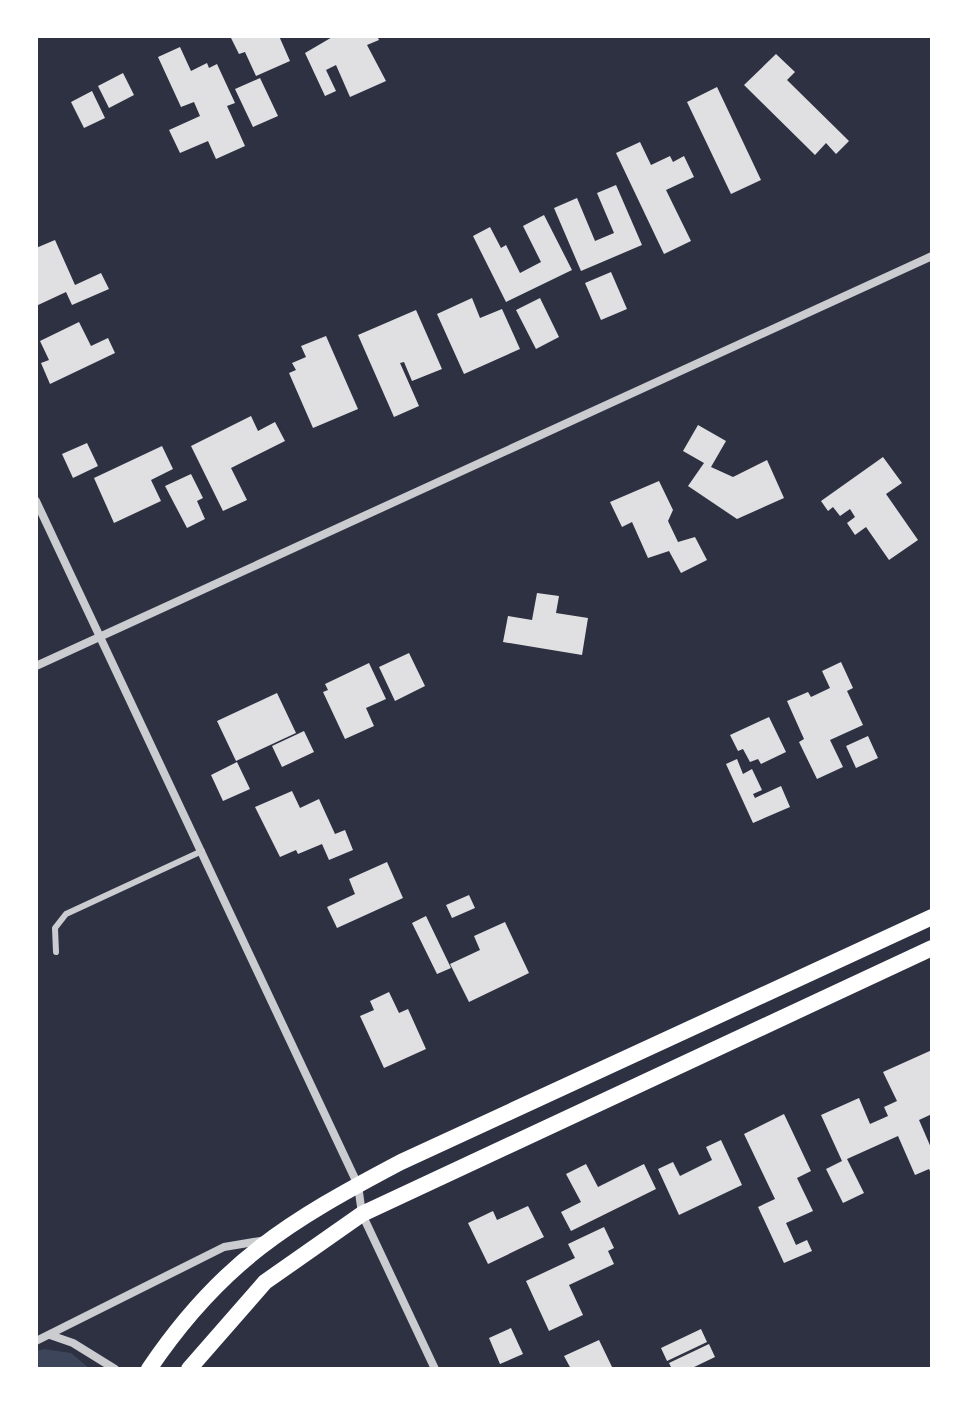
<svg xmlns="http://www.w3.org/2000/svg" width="968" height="1405" font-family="Overpass,sans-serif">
	<rect width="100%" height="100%" fill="#2d3142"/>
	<path fill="#3c4559" d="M44 1349 71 1353 90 1369H36V1351Z"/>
	<path fill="#e0e0e3" d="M230 36H279L290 61 256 76 245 52 239 54Z
		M334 36H377L379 40 367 45 386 81 350 97 336 65 326 70 336 91 325 96 305 53Z
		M180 47 191 71 207 63 209 68 217 64 235 103 227 106 245 146 216 159 208 141 180 153 169 130 200 116 194 102 181 107 158 57Z
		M776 54 795 72 787 80 849 141 836 154 826 143 815 155 744 85Z
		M123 73 134 95 109 108 98 86Z
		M260 78 278 116 253 127 235 89Z
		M717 87 761 180 731 194 687 102Z
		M92 91 105 118 84 128 71 102Z
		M640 142 651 165 670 156 673 162 684 156 694 177 666 190 691 241 664 254 616 153Z
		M616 185 642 245 581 271 554 208 577 198 595 241 614 233 597 193Z
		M544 215 572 270 506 302 473 236 490 227 501 248 506 245 520 273 541 262 523 226Z
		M55 240 75 285 101 273 109 289 72 305 66 292 36 306V248Z
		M611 272 627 309 601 320 585 283Z
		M472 298 480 318 502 309 520 349 464 374 437 314Z
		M540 298 559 337 536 349 516 310Z
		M416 310 442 369 412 381 404 362 400 363 419 406 394 417 358 335Z
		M79 322 91 346 108 338 115 353 50 384 41 363 49 360 40 341Z
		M326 336 358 409 313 428 289 373 296 370 292 363 306 357 301 346Z
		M251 416 258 431 275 422 285 441 231 468 247 500 223 511 191 446Z
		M698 425 726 441 711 467 733 477 767 460 784 498 737 519 688 486 704 463 683 451Z
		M87 443 98 466 73 478 62 454Z
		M162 446 173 469 151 480 161 501 114 523 94 478Z
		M883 457 902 483 886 494 918 540 889 560 866 527 855 535 847 523 855 517 850 509 840 516 833 507 828 511 821 501Z
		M191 474 203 498 197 501 205 519 187 528 165 486Z
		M659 481 673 510 668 521 678 542 695 537 707 560 681 573 669 551 648 558 632 522 622 527 610 502Z
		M537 593 559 596 556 613 588 618 582 655 503 642 508 616 532 620Z
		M409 653 425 686 395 701 379 667Z
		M841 662 853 688 847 691 863 725 830 740 843 767 817 779 799 742 804 739 787 701 808 692 811 697 830 688 822 671Z
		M369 663 386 699 366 708 374 726 345 739 323 692 328 690 325 684Z
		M277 693 296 733 236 761 217 721Z
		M769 717 786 752 761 764 758 759 750 762 743 749 738 751 730 735Z
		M304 731 314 752 282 767 272 746Z
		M868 736 878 758 856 768 846 746Z
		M737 759 743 774 752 769 762 790 753 794 755 798 781 786 790 807 753 823 726 764Z
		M237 762 250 789 223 801 211 775Z
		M292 791 300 808 319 799 335 834 345 830 353 850 329 860 322 844 298 854 296 850 280 857 255 807Z
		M387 862 403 898 337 928 327 907 355 894 349 879Z
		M469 895 475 908 452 918 446 905Z
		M426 916 451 968 437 974 412 923Z
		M505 922 529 973 469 1002 450 964 480 950 474 936Z
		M389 992 399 1013 408 1009 426 1049 384 1068 360 1016 374 1010 370 1001Z
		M932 1050V1114L919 1120 932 1150V1176L929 1169 915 1175 898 1136 847 1159 864 1193 843 1203 826 1169 842 1161 821 1115 859 1098 870 1124 888 1116 884 1107 897 1101 883 1072Z
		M784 1114 811 1171 797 1178 813 1211 786 1223 796 1245 807 1240 812 1251 784 1263 758 1207 775 1199 744 1134Z
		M721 1140 742 1185 679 1215 658 1169 673 1162 680 1176 712 1160 706 1147Z
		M586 1164 598 1187 644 1164 656 1189 571 1231 561 1212 581 1202 566 1174Z
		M528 1206 544 1237 488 1264 468 1223 493 1211 497 1220Z
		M604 1227 614 1248 608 1251 614 1264 569 1285 583 1315 549 1331 526 1281 575 1258 568 1244Z
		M511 1328 523 1354 500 1364 489 1338Z
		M701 1329 707 1342 667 1361 661 1348Z
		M599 1340 613 1369H571L564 1356Z
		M709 1344 715 1357 690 1369H672L669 1363Z"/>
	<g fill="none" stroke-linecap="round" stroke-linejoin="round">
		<path stroke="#caccd0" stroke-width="6" d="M56 952 55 928 66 914 202 851"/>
		<path stroke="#caccd0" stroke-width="8" d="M36 501 358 1185 362 1214 435 1369
			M36 666 932 256
			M50 1335 73 1343 115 1369
			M36 1341 224 1247 266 1240"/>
		<path stroke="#fff" stroke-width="16" d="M149 1369C221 1262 289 1221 401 1162L932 917
			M189 1369 265 1282 362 1214 932 948"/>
	</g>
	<rect width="968" height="1405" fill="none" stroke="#ffffff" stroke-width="76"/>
</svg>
